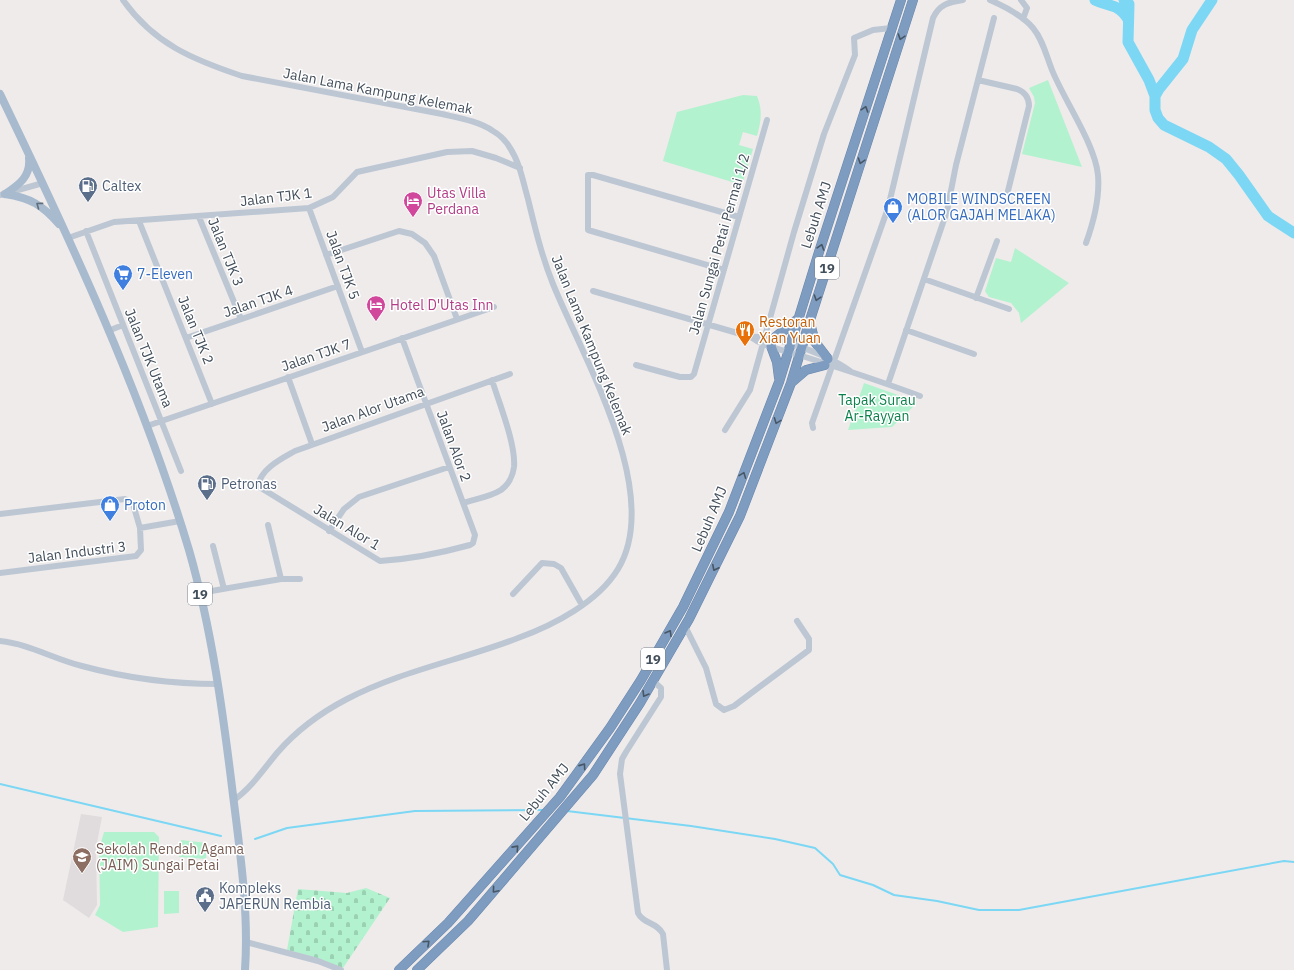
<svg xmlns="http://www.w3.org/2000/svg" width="1294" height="970" font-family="'IBM Plex Sans',sans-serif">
	<defs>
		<pattern id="cemetery-stones" width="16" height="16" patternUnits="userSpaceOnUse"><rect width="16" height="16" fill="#b3f2ce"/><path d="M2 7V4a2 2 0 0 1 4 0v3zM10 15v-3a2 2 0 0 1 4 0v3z" fill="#9bd1b3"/></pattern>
	</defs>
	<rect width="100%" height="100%" fill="#efebeb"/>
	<path fill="#e0dcdd" d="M81 814 102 817 96 848 97 905 89 918 63 900Z"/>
	<path fill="url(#cemetery-stones)" d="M366 888 390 898 343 968 316 958 287 950 298 889 347 893Z"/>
	<path fill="#b3f2ce" d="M1048 80 1082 167 1022 154 1035 103 1034 97 1029 88Z
		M743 95 757 96C763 110 761 122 757 136L743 132 739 145 753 149 742 185 663 161 677 112Z
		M1015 248 1069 283 1021 323 1019 313 1011 303 989 297 985 291 996 258 1011 262Z
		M864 383 912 400 915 405 892 427 848 430Z
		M104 832H154L159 837 158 927 123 932 95 915 100 905 99 849Z
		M181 840 207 843 206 859 179 857Z
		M164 891H179V913L164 914Z"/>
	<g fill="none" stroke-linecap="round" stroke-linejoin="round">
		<path stroke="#7cd7f4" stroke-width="2" d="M0 784 221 836
			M567 811 691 826 775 839 815 848 833 864 840 875 873 885 894 895 937 901 979 910H1019L1284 861 1294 862
			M255 839 287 828 415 811 545 810"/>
		<path stroke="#7cd7f4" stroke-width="11" d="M1095 0C1109 7 1118 3 1128 19
			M1124 0 1129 4 1128 42 1149 80 1155 96
			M1212 0 1192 30 1183 59 1159 89 1155 96V110L1158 118 1164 125 1209 147 1226 159 1239 175 1268 216 1294 233"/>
		<g stroke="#6986ac" stroke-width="10">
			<path id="highway" d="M810 323 815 342 828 359
				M773 339 798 319
				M771 346 777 362 779 378
				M792 382 806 370 825 365
				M399 970 448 923 560 797 610 728 641 680 683 607 729 512 779 382 819 252 901 0
				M417 970 468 921 593 775 640 703 689 619 740 516 791 383 810 320 913 0"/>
		</g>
		<path stroke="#bdc7d3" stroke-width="6" d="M123 0C154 44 194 60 242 76L442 114C459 118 478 121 493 131 500 135 506 141 510 148 520 163 523 182 528 199 535 228 542 257 553 284 582 356 664 493 618 569 598 602 554 625 518 638 461 660 401 671 347 699 320 713 296 731 277 753 263 770 251 788 234 800
			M990 0C1006 7 1022 15 1033 28 1043 40 1046 55 1052 70 1064 100 1095 144 1098 175 1100 199 1094 221 1086 243
			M1021 0 1027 8 1023 19
			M978 80 1017 89C1025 92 1029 97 1029 106L1008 191
			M0 195 43 183
			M309 208 362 352
			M199 217 241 319
			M139 221 212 404
			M86 231 181 471
			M68 238 114 222 309 208 333 197 357 172 447 152 472 151 496 158 520 168
			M326 255 399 231 412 234 425 243 434 256 457 319
			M724 270 588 230V175H593L739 217
			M924 279 1009 309
			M593 291 751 337C776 335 830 356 850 371
			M976 298 997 241
			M906 330 974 354
			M108 331 123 325
			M751 337C764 347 783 350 799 355 840 368 880 381 920 396
			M186 338 338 286
			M402 338C426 404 451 470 475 535L473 543 470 545C441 553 411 559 380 561L261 488 258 485C262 468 281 459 295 451L510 374
			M636 365 680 377H691L694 374 767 120
			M288 377 312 444
			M888 384 947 211 956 165 994 18
			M147 426 494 307
			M813 428 812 423 888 208 933 18C939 5 948 2 963 0
			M725 430 750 390 794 232 824 134 855 55 854 38 873 30 891 28
			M463 503C475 499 490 497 501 490 508 485 513 476 514 467 516 444 499 403 492 380
			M0 514 125 499 133 504 140 528
			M268 525 281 579
			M329 531 344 509 359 497 449 467
			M213 546 224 589
			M0 573 136 556 141 550 140 528 180 521
			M200 593 281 579H300
			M513 594 542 563 554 564 561 568 582 605
			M685 626 706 668 716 704 724 710 734 706 809 650V639L797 621
			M0 641C29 644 54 659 82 666 126 678 172 684 218 684
			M653 681 661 688V697L626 752 622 759 620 774 638 913C643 924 657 922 663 934L667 970
			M246 942 318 961 341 970"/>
		<path stroke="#a8bace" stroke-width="8" d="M0 94C71 241 142 393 189 550 212 630 223 713 233 795 240 852 249 912 245 970
			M5 194C31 198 42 205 59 224
			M5 194C19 185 31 176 29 158"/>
		<use href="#highway" stroke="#7d9cc0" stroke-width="9"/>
	</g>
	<defs><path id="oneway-chevron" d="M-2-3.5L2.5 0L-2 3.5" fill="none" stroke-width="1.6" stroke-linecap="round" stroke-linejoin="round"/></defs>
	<g stroke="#485664">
		<use href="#oneway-chevron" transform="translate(901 37) rotate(108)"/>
		<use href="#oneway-chevron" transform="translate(865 109) rotate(-72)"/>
		<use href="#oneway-chevron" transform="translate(861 161) rotate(108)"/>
		<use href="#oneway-chevron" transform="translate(821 247) rotate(-72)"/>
		<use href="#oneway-chevron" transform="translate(817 298) rotate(108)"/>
		<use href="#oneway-chevron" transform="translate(777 421) rotate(111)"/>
		<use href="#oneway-chevron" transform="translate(743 475) rotate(-69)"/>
		<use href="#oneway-chevron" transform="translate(715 568) rotate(117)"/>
		<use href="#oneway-chevron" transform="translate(669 633) rotate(-60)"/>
		<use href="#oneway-chevron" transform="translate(645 694) rotate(121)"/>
		<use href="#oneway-chevron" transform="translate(583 766) rotate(-55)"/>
		<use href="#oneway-chevron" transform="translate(516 848) rotate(-48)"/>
		<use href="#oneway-chevron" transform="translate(495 890) rotate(130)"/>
		<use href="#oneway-chevron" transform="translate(427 943) rotate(-43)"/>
	</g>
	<use stroke="#616e7d" href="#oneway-chevron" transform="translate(39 205) rotate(-144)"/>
	<defs>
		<g id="fuel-pin" transform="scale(1)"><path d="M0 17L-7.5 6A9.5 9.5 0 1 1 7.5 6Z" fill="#5c6f8a" stroke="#fff"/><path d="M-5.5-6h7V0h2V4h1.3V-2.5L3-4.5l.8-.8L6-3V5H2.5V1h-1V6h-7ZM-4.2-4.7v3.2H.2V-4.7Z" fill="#fff"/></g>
		<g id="hotel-pin" transform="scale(1)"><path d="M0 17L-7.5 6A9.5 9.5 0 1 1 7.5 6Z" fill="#d1479c" stroke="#fff"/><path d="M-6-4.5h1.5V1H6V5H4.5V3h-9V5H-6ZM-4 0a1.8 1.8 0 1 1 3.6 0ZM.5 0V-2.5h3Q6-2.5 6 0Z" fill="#fff"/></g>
		<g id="shop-pin" transform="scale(1)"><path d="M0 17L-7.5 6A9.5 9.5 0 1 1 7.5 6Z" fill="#3f7fe0" stroke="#fff"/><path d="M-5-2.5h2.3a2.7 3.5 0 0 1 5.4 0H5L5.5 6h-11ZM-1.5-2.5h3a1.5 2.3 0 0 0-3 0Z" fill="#fff"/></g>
		<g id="supermarket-pin" transform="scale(1)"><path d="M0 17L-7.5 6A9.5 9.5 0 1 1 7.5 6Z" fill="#3f7fe0" stroke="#fff"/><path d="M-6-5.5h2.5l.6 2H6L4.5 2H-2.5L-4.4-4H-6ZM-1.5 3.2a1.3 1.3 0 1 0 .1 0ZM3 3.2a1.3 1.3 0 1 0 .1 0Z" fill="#fff"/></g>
		<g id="restaurant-pin" transform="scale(1)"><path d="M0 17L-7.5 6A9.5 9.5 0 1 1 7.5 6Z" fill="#e8710a" stroke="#fff"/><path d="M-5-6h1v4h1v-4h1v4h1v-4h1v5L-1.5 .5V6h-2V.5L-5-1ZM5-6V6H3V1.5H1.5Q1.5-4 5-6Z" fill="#fff"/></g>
		<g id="school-pin" transform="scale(1)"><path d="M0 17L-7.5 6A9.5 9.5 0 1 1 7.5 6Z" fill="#8d6e63" stroke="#fff"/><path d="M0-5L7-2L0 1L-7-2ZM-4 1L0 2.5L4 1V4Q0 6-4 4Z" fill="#fff"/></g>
		<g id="civic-pin" transform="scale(1)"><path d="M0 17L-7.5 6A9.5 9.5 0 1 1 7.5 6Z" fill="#5c6f8a" stroke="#fff"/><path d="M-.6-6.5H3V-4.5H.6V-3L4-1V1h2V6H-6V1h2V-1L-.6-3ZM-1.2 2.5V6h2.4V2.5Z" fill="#fff"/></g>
	</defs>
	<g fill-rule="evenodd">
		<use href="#fuel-pin" x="88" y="186"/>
		<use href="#hotel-pin" x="413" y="201"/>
		<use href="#shop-pin" x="893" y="207"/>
		<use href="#supermarket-pin" x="123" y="274"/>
		<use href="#hotel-pin" x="376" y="305"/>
		<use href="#restaurant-pin" x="745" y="330"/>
		<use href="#fuel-pin" x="207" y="484"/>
		<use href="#shop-pin" x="110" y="505"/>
		<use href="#school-pin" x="82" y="857"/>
		<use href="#civic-pin" x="205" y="896"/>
	</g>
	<g text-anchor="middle" stroke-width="3" stroke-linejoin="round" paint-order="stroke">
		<g fill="#fff" stroke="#7b838c" stroke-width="1">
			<rect x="815" y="257" width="24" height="22" rx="3"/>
			<rect x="188" y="583" width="24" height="22" rx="3"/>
			<rect x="641" y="648" width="24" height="22" rx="3"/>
		</g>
		<g font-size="13" font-weight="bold" fill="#424e5a">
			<text x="827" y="273">19</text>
			<text x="200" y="599">19</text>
			<text x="653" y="664">19</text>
		</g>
		<g font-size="14" fill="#424e5a" stroke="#fff">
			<text transform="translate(378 91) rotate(11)" y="5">Jalan Lama Kampung Kelemak</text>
			<text transform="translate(276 197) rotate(-7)" y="5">Jalan TJK 1</text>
			<text transform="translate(816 215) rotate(-72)" y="5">Lebuh AMJ</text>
			<text transform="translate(719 244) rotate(-74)" y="5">Jalan Sungai Petai Permai 1/2</text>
			<text transform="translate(226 252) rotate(68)" y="5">Jalan TJK 3</text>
			<text transform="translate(343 265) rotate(70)" y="5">Jalan TJK 5</text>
			<text transform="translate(258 301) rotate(-19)" y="5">Jalan TJK 4</text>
			<text transform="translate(196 330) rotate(68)" y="5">Jalan TJK 2</text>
			<text transform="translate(592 345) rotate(68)" y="5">Jalan Lama Kampung Kelemak</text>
			<text transform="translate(316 355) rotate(-19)" y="5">Jalan TJK 7</text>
			<text transform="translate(149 358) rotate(68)" y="5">Jalan TJK Utama</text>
			<text transform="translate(373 409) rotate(-20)" y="5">Jalan Alor Utama</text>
			<text transform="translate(454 446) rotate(70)" y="5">Jalan Alor 2</text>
			<text transform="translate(709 519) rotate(-67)" y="5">Lebuh AMJ</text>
			<text transform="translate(347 527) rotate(31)" y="5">Jalan Alor 1</text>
			<text transform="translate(77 552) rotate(-7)" y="5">Jalan Industri 3</text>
			<text transform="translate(544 792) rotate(-51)" y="5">Lebuh AMJ</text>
		</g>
		<g font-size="14" fill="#4e5e75" stroke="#fff" text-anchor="start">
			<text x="102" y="191">Caltex</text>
			<text x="221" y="489">Petronas</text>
			<text x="219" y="893">Kompleks<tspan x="219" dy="16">JAPERUN Rembia</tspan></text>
		</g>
		<g font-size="14" fill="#b23c85" stroke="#fff" text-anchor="start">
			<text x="427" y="198">Utas Villa<tspan x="427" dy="16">Perdana</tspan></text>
			<text x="390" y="310">Hotel D'Utas Inn</text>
		</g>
		<g font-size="14" fill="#366cbe" stroke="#fff" text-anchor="start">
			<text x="907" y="204">MOBILE WINDSCREEN<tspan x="907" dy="16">(ALOR GAJAH MELAKA)</tspan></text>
			<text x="137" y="279">7-Eleven</text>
			<text x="124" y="510">Proton</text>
		</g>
		<g font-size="14" fill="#c56008" stroke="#fff" text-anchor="start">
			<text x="759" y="327">Restoran<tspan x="759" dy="16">Xian Yuan</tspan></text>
		</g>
		<g font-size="14" fill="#0d814b" stroke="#fff">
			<text x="877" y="405">Tapak Surau<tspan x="877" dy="16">Ar-Rayyan</tspan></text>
		</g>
		<g font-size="14" fill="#785e54" stroke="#fff" text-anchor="start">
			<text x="96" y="854">Sekolah Rendah Agama<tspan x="96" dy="16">(JAIM) Sungai Petai</tspan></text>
		</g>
	</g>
</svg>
